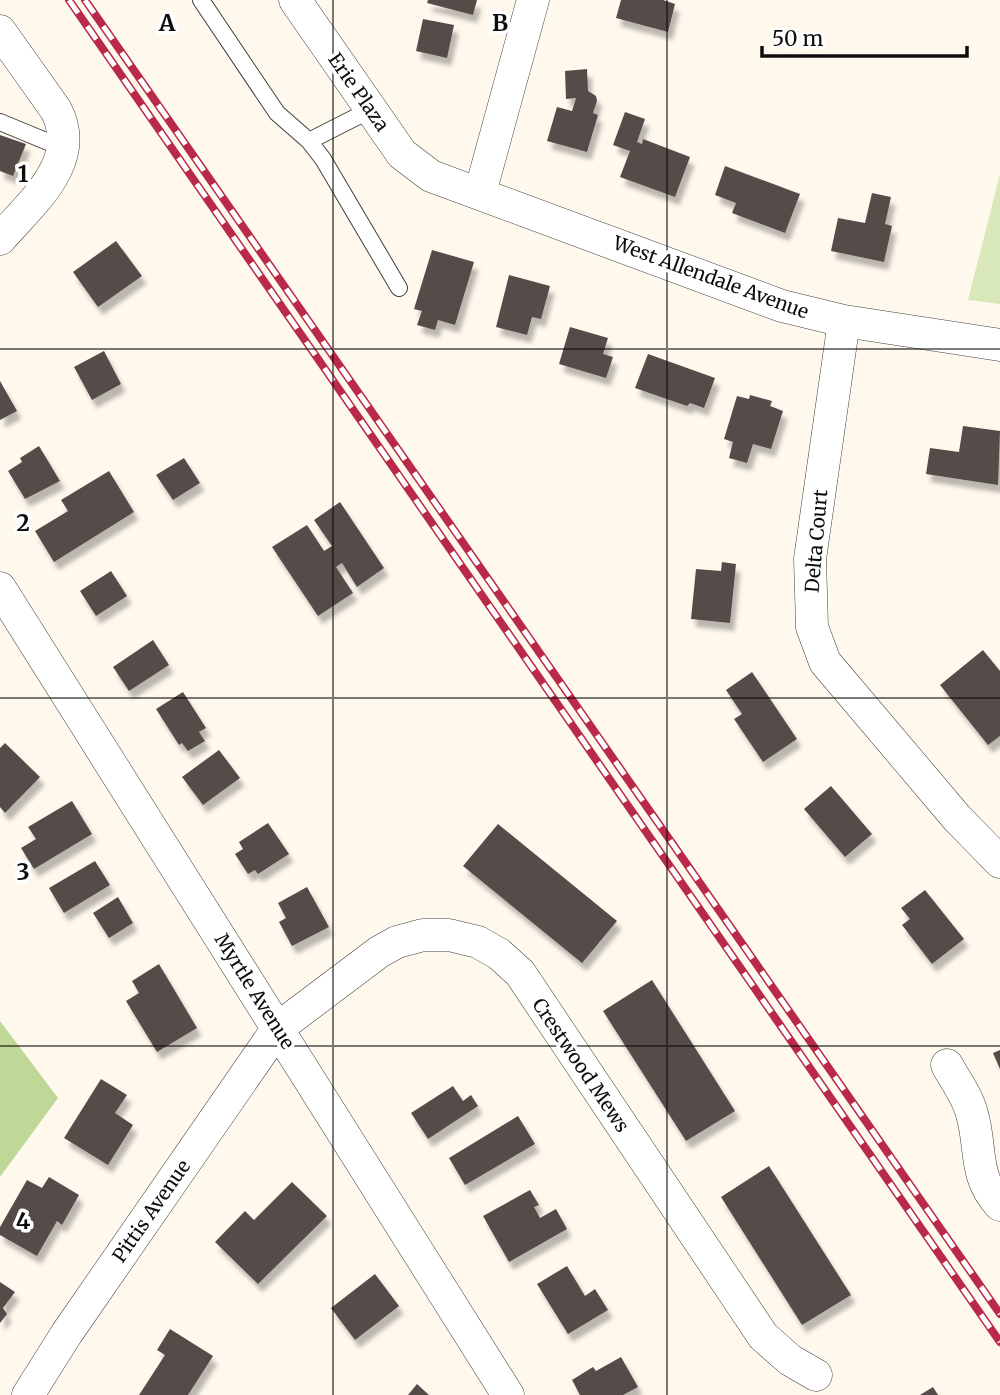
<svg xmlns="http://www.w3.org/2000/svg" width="1000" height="1395" font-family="Merriweather,serif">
	<defs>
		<filter id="shadow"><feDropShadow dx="4.5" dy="8" stdDeviation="2" flood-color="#0004"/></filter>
	</defs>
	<rect width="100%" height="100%" fill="#fff8ed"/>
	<path fill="#d9e8b8" d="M1000 174V304L968 300Z"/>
	<path fill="#bfd898" d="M0 1021 58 1098 0 1177Z"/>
	<path fill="#554c4a" filter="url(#shadow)" d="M428 0H477L473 15 427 3Z
		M621 0H663L675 4 668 32 616 18Z
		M423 19 454 25 447 58 416 51Z
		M587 69 588 91 596 96 597 101 593 113 598 115 587 152 547 141 557 107 572 111 576 98 566 99 565 71Z
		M625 112 645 119 637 142 642 144 643 139 690 157 675 197 620 177 630 151 613 145Z
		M0 135 26 144 13 176 0 171Z
		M725 166 800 194 785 233 732 213 736 203 715 195Z
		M872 193 891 197 885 224 892 226 884 262 831 251 838 218 865 223Z
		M116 241 142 276 98 307 73 272Z
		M432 250 474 262 455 325 438 320 435 330 417 325 422 311 414 309Z
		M509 275 550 286 541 319 532 317 527 335 496 327Z
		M570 327 608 338 603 354 613 357 606 378 559 364Z
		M104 351 121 384 92 400 74 367Z
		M648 354 715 378 704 408 690 403 687 406 635 388Z
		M0 381 17 411 0 420Z
		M750 395 772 401 770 406 783 411 771 449 753 444 747 463 729 458 733 442 724 439 737 396 749 399Z
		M963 426 1000 431 998 485 926 474 930 448 959 452Z
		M39 446 60 481 25 499 8 471 22 462 20 458Z
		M184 458 200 483 173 500 156 475Z
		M109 471 134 512 54 562 35 531 68 511 61 500Z
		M340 502 384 568 357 587 342 563 336 567 353 593 318 616 272 547 307 525 324 551 332 546 314 520Z
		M722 562 736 564 730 623 691 619 696 569 721 571Z
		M111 571 127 596 96 616 80 591Z
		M153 640 169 665 129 691 113 667Z
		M983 650 1000 671V736L988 745 940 685Z
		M752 672 797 739 763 762 734 719 742 714 726 690Z
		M183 692 206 728 199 732 205 741 188 751 182 743 179 745 156 709Z
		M5 743 40 777 5 813 0 807V748Z
		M219 750 240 778 203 805 182 777Z
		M831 786 872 834 845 857 804 809Z
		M72 801 92 834 34 869 21 848 36 839 28 827Z
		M268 823 289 854 258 874 255 870 248 874 235 854 243 849 239 842Z
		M498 824 617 921 582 963 463 866Z
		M95 861 110 885 64 913 49 888Z
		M307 887 329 927 292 946 279 922 286 918 278 903Z
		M925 890 964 939 932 964 902 925 910 919 901 908Z
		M118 897 133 923 109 938 93 913Z
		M159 964 197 1028 157 1052 126 1001 139 993 132 981Z
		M652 980 735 1111 686 1141 603 1011Z
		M1000 1050V1069L993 1053Z
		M101 1079 127 1095 115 1113 133 1125 108 1165 64 1138Z
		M453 1086 463 1101 471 1095 478 1106 428 1139 411 1113Z
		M518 1116 535 1144 465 1185 449 1158Z
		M769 1166 851 1295 802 1325 721 1197Z
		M49 1177 79 1195 62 1225 57 1221 37 1256 0 1235V1227L27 1180 42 1188Z
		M292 1182 327 1216 258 1284 215 1242 245 1211 254 1220Z
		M530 1190 539 1205 534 1207 540 1218 556 1209 567 1229 509 1262 483 1216Z
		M567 1266 585 1296 595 1289 608 1310 568 1334 537 1284Z
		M375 1274 399 1306 355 1340 331 1308Z
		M0 1282 15 1292 3 1308 7 1314 0 1323Z
		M170 1329 213 1356 188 1395H139L165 1355 157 1350Z
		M621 1357 638 1387 623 1395H580L572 1380 593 1367 596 1371Z
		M417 1384 429 1395H408Z
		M933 1387 938 1395H920Z"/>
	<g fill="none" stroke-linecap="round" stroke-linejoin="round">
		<g stroke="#404040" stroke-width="18">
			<path id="lane" d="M201 0 277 113 309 141 323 159 399 288
				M0 122 65 149
				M309 141 372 109"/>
		</g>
		<g stroke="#404040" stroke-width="33">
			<path id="street" d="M295 0 402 154 431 176 782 306 844 321 1000 345
				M0 31 56 110C83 162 31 203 0 239
				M480 193 533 0
				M844 321 810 559 812 627 825 662 957 818 1000 862
				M0 588 508 1395
				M947 1065C955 1080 968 1097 972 1114 982 1148 973 1176 1000 1205
				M28 1395 67 1333 278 1028 379 952 397 942 423 935H449L478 942 499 954 520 973 763 1336 790 1360 816 1375"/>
		</g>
		<use href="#lane" stroke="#fff" stroke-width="16"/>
		<use href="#street" stroke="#fff" stroke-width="32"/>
		<g stroke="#b92948" stroke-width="8">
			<path id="rail" d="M69 0 1000 1342
				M85 0 1000 1314"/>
		</g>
		<use href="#rail" stroke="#fff" stroke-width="5" stroke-dasharray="16" stroke-linecap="butt"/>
	</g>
	<path fill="none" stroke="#0d0d0d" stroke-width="2" stroke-opacity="0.55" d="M333 0V1395M667 0V1395M0 349H1000M0 698H1000M0 1046H1000"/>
	<g text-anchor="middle" stroke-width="7" stroke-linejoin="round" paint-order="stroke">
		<g font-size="19" fill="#0d0d0d" stroke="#fff">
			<text transform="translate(359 92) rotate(55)" y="7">Erie Plaza</text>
			<text transform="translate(711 277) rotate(20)" y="7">West Allendale Avenue</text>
			<text transform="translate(816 541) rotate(-85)" y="7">Delta Court</text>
			<text transform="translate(255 991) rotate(58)" y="7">Myrtle Avenue</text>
			<text transform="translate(581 1065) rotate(56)" y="7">Crestwood Mews</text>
			<text transform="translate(151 1211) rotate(-55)" y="7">Pittis Avenue</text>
		</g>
	</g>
	<g font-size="23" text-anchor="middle" font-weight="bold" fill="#0d0d0d" stroke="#fff" stroke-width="7" stroke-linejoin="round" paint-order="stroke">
		<text x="167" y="31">A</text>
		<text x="500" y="31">B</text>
		<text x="23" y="182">1</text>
		<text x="23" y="531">2</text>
		<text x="23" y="880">3</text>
		<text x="23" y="1229">4</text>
	</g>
	<path d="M762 46v10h205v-10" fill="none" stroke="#0d0d0d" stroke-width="3.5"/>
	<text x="772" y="46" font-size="21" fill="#0d0d0d" stroke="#ffffff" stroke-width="5" paint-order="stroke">50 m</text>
</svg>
